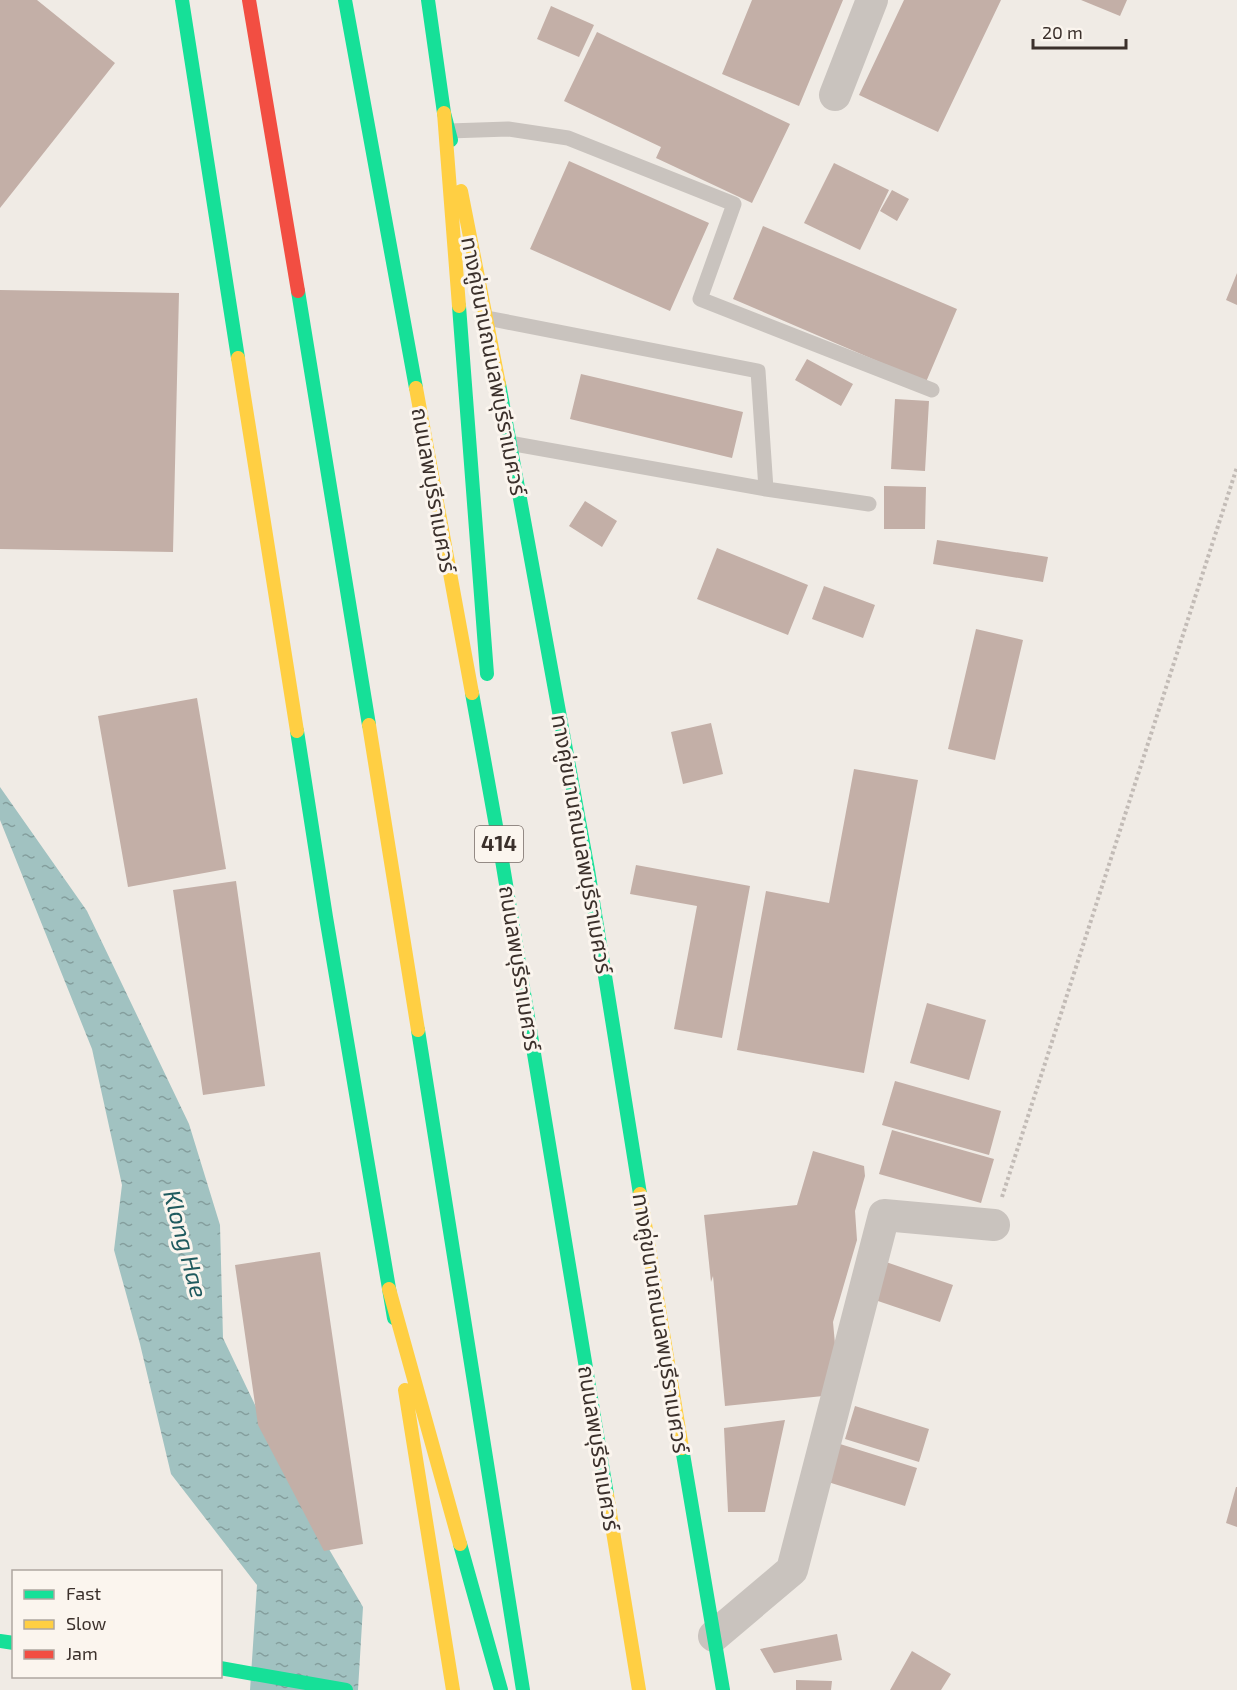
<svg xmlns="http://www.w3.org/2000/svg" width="1237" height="1690" font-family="'Exo 2','Noto Sans Thai',sans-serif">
	<defs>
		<pattern id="water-ripples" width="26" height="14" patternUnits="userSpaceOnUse" patternTransform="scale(1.5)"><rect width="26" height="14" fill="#a1c2c1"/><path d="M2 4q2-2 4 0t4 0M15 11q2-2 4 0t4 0" fill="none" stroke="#849e9d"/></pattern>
	</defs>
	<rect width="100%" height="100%" fill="#f0ebe5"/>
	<path fill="url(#water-ripples)" d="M0 787 87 911 189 1124 220 1225 223 1338 303 1505 363 1607 358 1690H250L257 1585 171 1474 140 1344 114 1250 122 1185 92 1049 0 820Z"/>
	<path fill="#c3afa7" d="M0 0H37L115 63 0 208Z
		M752 0H843L799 106 722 74Z
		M904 0H1001L938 132 859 95Z
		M1081 0H1127L1120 16Z
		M551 6 594 25 579 57 537 39Z
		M597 32 790 124 752 203 656 158 661 147 564 101Z
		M569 161 709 223 670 311 530 249Z
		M834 163 889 190 860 250 804 223Z
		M892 190 909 199 897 221 880 211Z
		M763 226 957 309 926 382 733 299Z
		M1237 273V305L1226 300Z
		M0 290 179 293 173 552 0 549Z
		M807 359 853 384 841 406 795 380Z
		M581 374 743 412 732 458 570 419Z
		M895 399 929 401 925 471 891 469Z
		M884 486 926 487 925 529H884Z
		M585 501 617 521 602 547 569 526Z
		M937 540 1048 557 1043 582 933 564Z
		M717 548 808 585 788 635 697 599Z
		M824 586 875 605 863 638 812 619Z
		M976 629 1023 640 995 760 948 749Z
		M197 698 226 869 128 887 98 716Z
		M711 723 723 774 683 784 671 732Z
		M854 769 918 780 864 1073 737 1050 766 891 829 903Z
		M636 865 750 886 722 1038 674 1029 697 906 630 894Z
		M236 881 265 1086 203 1095 173 890Z
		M927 1003 986 1020 969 1080 910 1063Z
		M895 1081 1001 1111 989 1155 882 1125Z
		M892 1130 994 1159 981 1203 879 1174Z
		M813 1151 864 1166 865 1176 855 1211 857 1240 833 1322 838 1377 833 1395 725 1406 713 1276 711 1282 704 1215 797 1205Z
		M320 1252 363 1544 324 1551 258 1425 235 1265Z
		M886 1262 953 1285 940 1322 872 1299Z
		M855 1406 929 1429 919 1462 845 1439Z
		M785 1420 765 1512H728L724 1428Z
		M840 1444 917 1468 905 1506 828 1482Z
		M1236 1487H1237V1527L1226 1523Z
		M837 1634 842 1660 774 1673 760 1649Z
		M912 1651 951 1674 941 1690H890Z
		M796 1680 832 1681 831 1690H796Z"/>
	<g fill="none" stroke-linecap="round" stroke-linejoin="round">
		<path stroke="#c2bbb6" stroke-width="4" stroke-dasharray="3 3" stroke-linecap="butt" d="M1002 1197 1237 467"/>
		<path stroke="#c9c3be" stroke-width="15" d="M449 131 508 129 568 138 734 204 700 299 932 390
			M487 318 758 371 766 489 509 443
			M766 489 869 504"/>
		<path stroke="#c9c3be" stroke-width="32" d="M835 95 872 0
			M714 1636 792 1570 884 1215 994 1225"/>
		<path stroke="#16e098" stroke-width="14" d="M182 0 238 358
			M345 0 416 388
			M428 0 444 113 451 140
			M298 291 369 725
			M459 306 487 674
			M499 384 588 870 640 1194
			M472 693 500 848 607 1495
			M297 731 326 917 394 1318
			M418 1030 523 1690
			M682 1448 723 1690
			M460 1544 501 1690
			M0 1641 14 1643
			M220 1668 346 1690"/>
		<path stroke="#ffcf43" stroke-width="14" d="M444 113 459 306
			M461 191 499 384
			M238 358 297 731
			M416 388 472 693
			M369 725 418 1030
			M640 1194 682 1448
			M389 1289 460 1544
			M405 1390 453 1690
			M607 1495 639 1690"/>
		<path stroke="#f24e42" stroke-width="14" d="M249 0 298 291"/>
	</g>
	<g text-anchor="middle" stroke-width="6" stroke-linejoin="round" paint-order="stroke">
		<rect fill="#fbf5ee" stroke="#756b66" stroke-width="1.5" x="475" y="826" width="48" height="36" rx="4.5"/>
		<g font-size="21" font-weight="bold" fill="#3b302b">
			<text x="499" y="851">414</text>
		</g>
		<g font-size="22" fill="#3b302b" stroke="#fbf5ee">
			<text transform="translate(494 366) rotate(79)" y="8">ทางคู่ขนานถนนลพบุรีราเมศวร์</text>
			<text transform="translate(434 490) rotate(80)" y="8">ถนนลพบุรีราเมศวร์</text>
			<text transform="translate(582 844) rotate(80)" y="8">ทางคู่ขนานถนนลพบุรีราเมศวร์</text>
			<text transform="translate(520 968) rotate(81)" y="8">ถนนลพบุรีราเมศวร์</text>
			<text transform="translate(661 1323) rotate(81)" y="8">ทางคู่ขนานถนนลพบุรีราเมศวร์</text>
			<text transform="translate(599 1448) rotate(81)" y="8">ถนนลพบุรีราเมศวร์</text>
		</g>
		<g font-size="24" font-style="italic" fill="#1f5a5e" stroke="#fbf5ee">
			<text transform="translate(185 1244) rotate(75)" y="8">Klong Hae</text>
		</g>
	</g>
	<rect x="12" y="1570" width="210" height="108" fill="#fbf5ee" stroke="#aea6a0" stroke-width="1.5"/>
	<rect x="24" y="1590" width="30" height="9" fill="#16e098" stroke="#aea6a0" stroke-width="1.5"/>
	<text x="66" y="1600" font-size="18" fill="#3b302b">Fast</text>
	<rect x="24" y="1620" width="30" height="9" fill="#ffcf43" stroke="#aea6a0" stroke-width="1.5"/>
	<text x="66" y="1630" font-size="18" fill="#3b302b">Slow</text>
	<rect x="24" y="1650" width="30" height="9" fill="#f24e42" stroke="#aea6a0" stroke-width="1.5"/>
	<text x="66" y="1660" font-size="18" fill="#3b302b">Jam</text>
	<path d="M1033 39v9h93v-9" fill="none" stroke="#3b302b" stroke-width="3"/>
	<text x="1042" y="39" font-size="18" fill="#3b302b" stroke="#fbf5ee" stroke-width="4.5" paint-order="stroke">20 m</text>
</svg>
